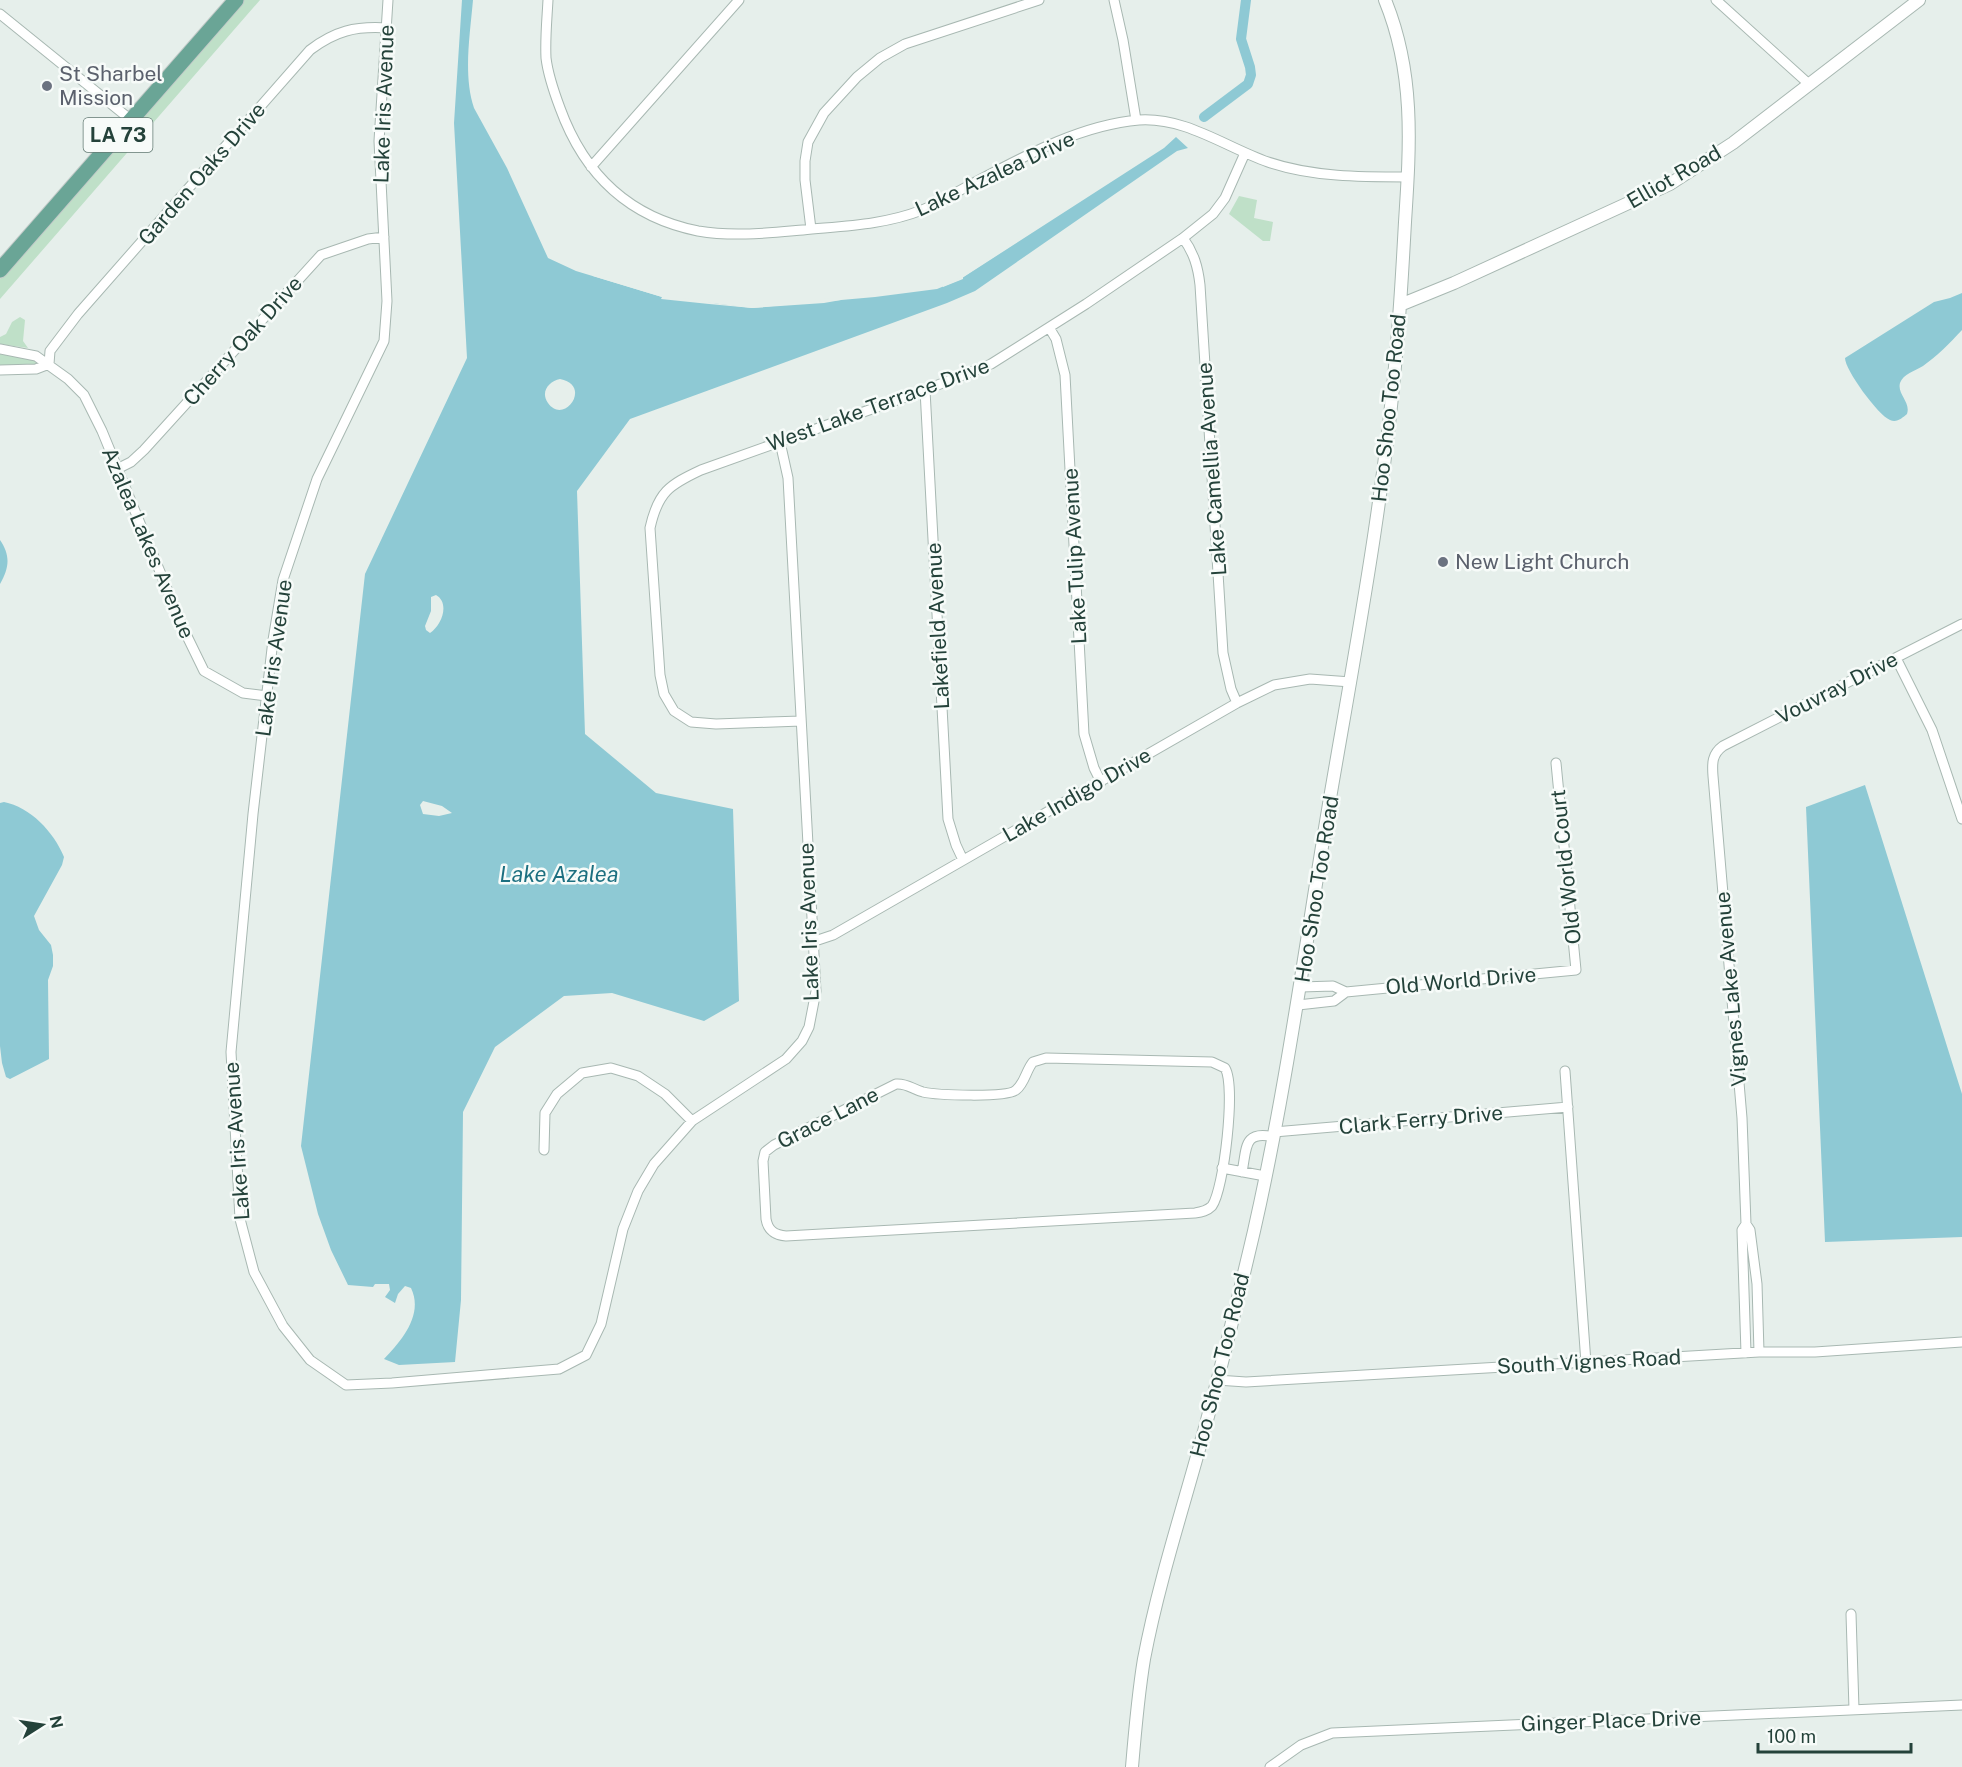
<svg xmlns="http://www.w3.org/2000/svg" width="1962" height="1767" font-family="'Public Sans',sans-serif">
	<rect width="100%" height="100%" fill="#e6efeb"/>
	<path fill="#bfe0c8" d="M243 0H260L0 299V279Z
		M1239 196 1257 200 1254 218 1273 222 1270 241H1263L1229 214Z
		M20 317 25 320 23 341 28 348 0 344V337L6 334 12 322Z
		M0 354 26 358 39 362 37 365 0 366Z"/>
	<path fill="#8ec9d4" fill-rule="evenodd" d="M462 0H473C470 35 463 75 474 108L507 168 548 258 576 271 662 297 752 308 875 297 937 289 959 280 1164 148 1176 137 1188 148 1177 151 975 291 947 303 630 419 577 491 585 734 656 793 733 809 739 1001 704 1021 612 993 564 996 495 1047 463 1112 461 1300 455 1362 399 1365 384 1359C401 1341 424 1315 411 1288L405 1286 398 1294 395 1303 385 1297 390 1290 389 1284H375L373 1287 348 1285 331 1250 318 1214 301 1146 365 574 467 358 454 123ZM560 379C593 385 564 426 548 403 540 392 549 381 560 379ZM436 595C450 603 442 625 430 633L426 630 425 626 431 611V597ZM423 801 442 806 452 813 439 816 423 814 420 805Z
		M1962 293V330C1950 343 1937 356 1923 366 1915 371 1903 374 1900 383 1897 394 1911 402 1907 414 1902 418 1897 423 1890 420 1878 415 1845 370 1845 358L1934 302 1950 298Z
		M0 540C11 556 9 568 0 584Z
		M1865 785 1962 1094V1237L1825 1242 1806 807Z
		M4 802C30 807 54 832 64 857L62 865 34 916 39 930 51 945 53 955V966L48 980 49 1059 10 1079 6 1077 2 1063 0 1046V803Z"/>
	<path fill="#e6efeb" d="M1046 222V223L963 277V279L943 287 942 285 960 278 961 275Z
		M593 274 665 295 720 304 752 307 841 297V300L824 303 752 308 709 304 661 299 662 297 593 276Z"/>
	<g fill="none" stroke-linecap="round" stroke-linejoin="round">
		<path stroke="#8ec9d4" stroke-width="10" d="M1204 117 1248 84 1251 75 1250 67 1241 39 1246 0"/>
		<g stroke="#a8b8b2" stroke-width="11">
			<path id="minor" d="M388 0 379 141 387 301 384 341 317 479 283 580 273 640 253 814 231 1052 240 1219 254 1272 283 1326 310 1360 346 1385 392 1383 559 1369 586 1355 601 1324 623 1229 638 1191 654 1164 692 1121 786 1059 802 1041 809 1027 816 991 788 478 780 442
				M548 0C547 19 545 38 546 58 548 75 554 92 560 108 584 174 628 217 698 231 733 237 768 233 803 230 843 226 884 225 922 210 938 204 953 194 968 186 1021 158 1079 125 1139 120 1186 117 1225 147 1268 162 1312 177 1361 177 1408 177
				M1114 0 1123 40 1136 120
				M1716 0 1810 85
				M0 14 131 120
				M591 167 739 0
				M811 229 805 180V161L808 142 824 113 857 77 880 58 905 44 1039 0
				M1183 238C1194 253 1198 267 1200 285L1223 653 1231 689 1237 703
				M1050 329 1056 339 1065 375 1084 734 1094 768 1101 782
				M0 349 36 356 68 379 84 395 102 431 184 630 204 671 243 693 267 696
				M49 364 50 351 78 314 310 50C335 31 355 26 387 28
				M0 370 36 369 49 364
				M925 390 948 819 956 845 963 860
				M117 469 131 462 144 450 321 255 368 239 384 237
				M1896 658 1932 730 1962 819
				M801 721 716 724 691 722 674 711 664 694 660 675 650 528C658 492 669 485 701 470L925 390 991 364 1086 304 1183 238 1213 214 1225 198 1245 153
				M812 942 833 935 1237 703 1274 685 1310 679 1351 682
				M1301 987 1333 986 1346 992
				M1298 1005 1334 1001 1346 992 1576 970 1556 763
				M1046 1058 1212 1062 1225 1068C1236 1086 1224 1189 1212 1206 1207 1211 1202 1212 1195 1213L786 1236C775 1235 768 1231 766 1219L763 1161 765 1152 774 1145 896 1084C907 1083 912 1089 923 1092 936 1095 1007 1098 1016 1090 1025 1083 1026 1070 1033 1062Z
				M1565 1071 1586 1363
				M1274 1132 1568 1107
				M544 1150 545 1113 557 1094 582 1073 611 1068 638 1076 665 1094 692 1121
				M1222 1168 1265 1176
				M1242 1172C1247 1148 1243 1130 1274 1137
				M1746 1224 1750 1230 1757 1284 1759 1352
				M1746 1353 1742 1230 1746 1224 1742 1118 1713 776C1712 763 1712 754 1723 746L1962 624
				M1217 1380 1246 1382 1759 1352H1815L1962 1342
				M1851 1614 1854 1709
				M1270 1767 1301 1745 1332 1733 1962 1705"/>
		</g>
		<g stroke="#a8b8b2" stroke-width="14">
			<path id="tertiary" d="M1400 305 1454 283 1670 184 1733 143 1919 0
				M1132 1767C1135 1731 1138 1695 1144 1659 1159 1580 1185 1502 1206 1424 1223 1360 1239 1295 1254 1231 1286 1090 1305 947 1329 804 1356 646 1386 490 1398 331 1401 295 1403 259 1405 222 1410 145 1415 73 1385 0"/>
		</g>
		<g stroke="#c2cac8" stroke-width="17">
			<path id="primary" d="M0 270 236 0"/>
		</g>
		<use href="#minor" stroke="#fff" stroke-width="9"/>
		<use href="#tertiary" stroke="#fff" stroke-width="12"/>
		<use href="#primary" stroke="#6aa596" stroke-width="15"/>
	</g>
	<g fill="#6b7280" stroke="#f7fbf9" stroke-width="2">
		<circle cx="47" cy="86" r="6"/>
		<circle cx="1443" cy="562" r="6"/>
	</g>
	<g text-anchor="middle" stroke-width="5" stroke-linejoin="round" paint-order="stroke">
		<rect fill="#f7fbf9" stroke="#637a73" stroke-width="1.5" x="83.5" y="118" width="69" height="34" rx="4.5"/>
		<g font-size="20" font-weight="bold" fill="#24423a">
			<text x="118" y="142">LA 73</text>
		</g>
		<g font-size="21" fill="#5b616d" stroke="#f7fbf9" text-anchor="start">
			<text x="59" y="81">St Sharbel<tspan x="59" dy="24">Mission</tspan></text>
			<text x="1455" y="569">New Light Church</text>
		</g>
		<g font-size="21" fill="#24423a" stroke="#f7fbf9">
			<text transform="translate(384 104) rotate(-88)" y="7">Lake Iris Avenue</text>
			<text transform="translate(202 174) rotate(-49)" y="7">Garden Oaks Drive</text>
			<text transform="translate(995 174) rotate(-25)" y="7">Lake Azalea Drive</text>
			<text transform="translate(1674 177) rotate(-30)" y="7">Elliot Road</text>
			<text transform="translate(243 341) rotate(-48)" y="7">Cherry Oak Drive</text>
			<text transform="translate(878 405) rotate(-20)" y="7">West Lake Terrace Drive</text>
			<text transform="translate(1389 408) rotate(-84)" y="7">Hoo Shoo Too Road</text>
			<text transform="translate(1212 469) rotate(-94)" y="7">Lake Camellia Avenue</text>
			<text transform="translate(148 543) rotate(67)" y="7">Azalea Lakes Avenue</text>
			<text transform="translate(1075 556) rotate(-93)" y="7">Lake Tulip Avenue</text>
			<text transform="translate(938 626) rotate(-93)" y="7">Lakefield Avenue</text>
			<text transform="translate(274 658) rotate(-82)" y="7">Lake Iris Avenue</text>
			<text transform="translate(1837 688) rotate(-27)" y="7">Vouvray Drive</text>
			<text transform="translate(1077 795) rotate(-30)" y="7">Lake Indigo Drive</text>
			<text transform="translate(1566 867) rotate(-96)" y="7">Old World Court</text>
			<text transform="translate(1317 889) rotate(-81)" y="7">Hoo Shoo Too Road</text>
			<text transform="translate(809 922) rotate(-92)" y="7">Lake Iris Avenue</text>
			<text transform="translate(1461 981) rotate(-5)" y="7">Old World Drive</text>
			<text transform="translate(1731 989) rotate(-95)" y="7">Vignes Lake Avenue</text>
			<text transform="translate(828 1118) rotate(-27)" y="7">Grace Lane</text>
			<text transform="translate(1421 1120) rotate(-5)" y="7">Clark Ferry Drive</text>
			<text transform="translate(237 1141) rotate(-94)" y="7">Lake Iris Avenue</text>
			<text transform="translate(1589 1362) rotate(-3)" y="7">South Vignes Road</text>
			<text transform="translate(1220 1365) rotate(-76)" y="7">Hoo Shoo Too Road</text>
			<text transform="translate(1611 1721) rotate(-2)" y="7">Ginger Place Drive</text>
		</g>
		<g font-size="22" font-style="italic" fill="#1c6f80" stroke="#f7fbf9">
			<text x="559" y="882">Lake Azalea</text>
		</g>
	</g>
	<g transform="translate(42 1725) rotate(78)" stroke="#f7fbf9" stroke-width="4.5" paint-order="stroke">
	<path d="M0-4.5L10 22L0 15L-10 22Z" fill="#24423a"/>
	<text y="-9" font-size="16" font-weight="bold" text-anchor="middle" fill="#24423a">N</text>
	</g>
	<path d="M1758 1743v9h153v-9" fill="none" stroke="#24423a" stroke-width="3"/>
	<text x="1767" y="1743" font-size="18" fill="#24423a" stroke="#f7fbf9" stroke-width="4.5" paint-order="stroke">100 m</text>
</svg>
